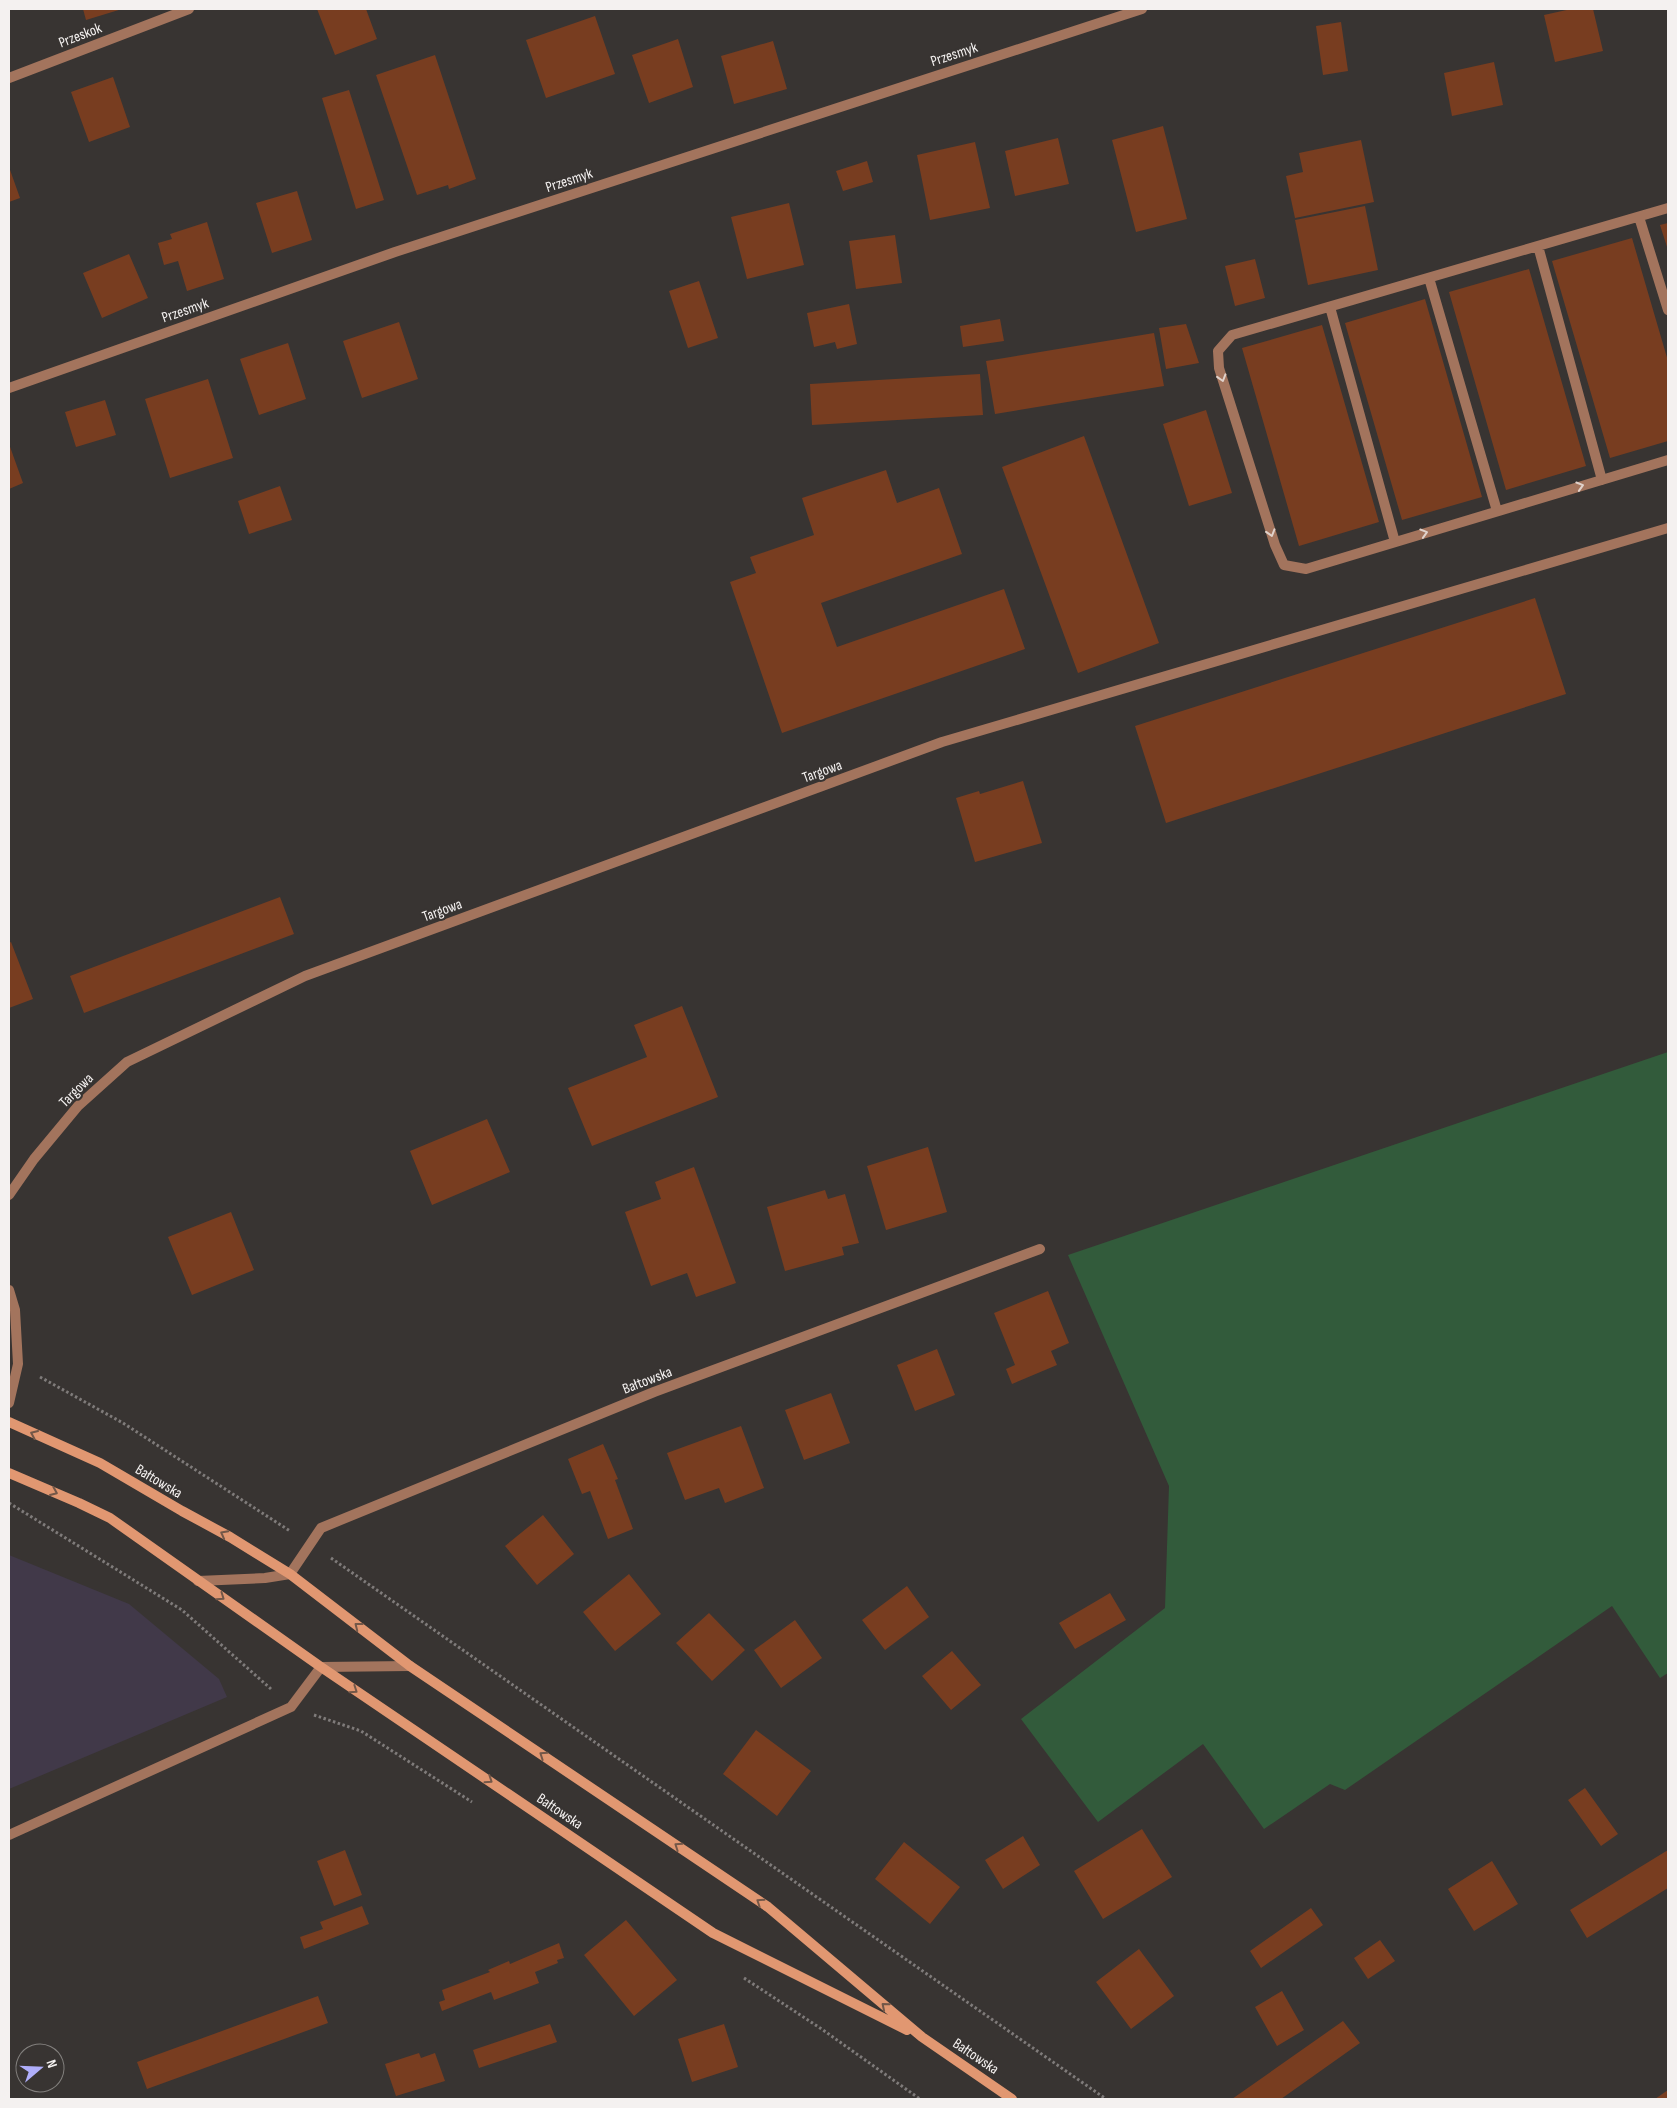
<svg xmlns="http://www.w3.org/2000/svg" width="1677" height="2108" font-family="'Sofia Sans Condensed',sans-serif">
	<rect width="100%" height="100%" fill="#383432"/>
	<path fill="#413949" d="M9 1555 129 1604 219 1679 227 1697 9 1789Z"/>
	<path fill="#325b3b" d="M1668 1052V1673L1660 1678 1612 1606 1345 1790 1330 1784 1264 1829 1203 1744 1098 1822 1021 1719 1165 1608 1169 1486 1068 1255Z"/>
	<path fill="#783d20" d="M83 9H122L86 20Z
		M317 9H366L377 39 335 55Z
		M1571 9H1593L1603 51 1555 62 1544 15Z
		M595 16 615 74 546 98 526 40Z
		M1341 22 1348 71 1323 75 1316 26Z
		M678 39 693 87 649 103 632 55Z
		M773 41 787 89 734 104 721 56Z
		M435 55 476 179 449 189 448 185 417 195 376 75Z
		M1494 62 1503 105 1452 116 1444 73Z
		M113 77 130 127 89 142 71 92Z
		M349 90 384 200 356 209 322 98Z
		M1163 126 1187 219 1136 232 1112 140Z
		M1058 138 1069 184 1015 196 1005 151Z
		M1361 140 1374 202 1295 218 1286 176 1303 172 1299 153Z
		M975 142 990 208 930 220 917 155Z
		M867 161 873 182 843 191 836 171Z
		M9 167 20 198 9 202Z
		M297 191 312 240 272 253 256 203Z
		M789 203 804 265 747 279 731 217Z
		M1365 206 1378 270 1308 285 1295 220Z
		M207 222 224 279 187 291 178 261 164 265 158 243 172 239 170 234Z
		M1668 223V250L1660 225Z
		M895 235 902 283 856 289 849 241Z
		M1632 238 1668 361V441L1610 458 1552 261Z
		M129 254 148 298 102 318 83 273Z
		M1255 259 1265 298 1235 306 1225 266Z
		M1529 269 1586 466 1506 490 1449 292Z
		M699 281 718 338 688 348 669 291Z
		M1425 299 1482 497 1402 520 1345 323Z
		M849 304 857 344 837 349 835 342 814 347 807 313Z
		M1000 319 1004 341 963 347 960 326Z
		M399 322 418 379 362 398 343 341Z
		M1186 324 1199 363 1166 369 1159 328Z
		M1322 325 1379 522 1299 546 1242 348Z
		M1154 333 1164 386 995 414 986 361Z
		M288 343 306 399 259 415 240 359Z
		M980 374 983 415 812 425 810 384Z
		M208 379 233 458 170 478 145 399Z
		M105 400 116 435 76 447 65 412Z
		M1206 410 1232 493 1189 506 1163 424Z
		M1084 436 1159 643 1078 673 1002 467Z
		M9 444 23 483 9 489Z
		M886 470 897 503 939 488 962 554 821 603 837 647 1004 589 1025 649 782 733 730 582 756 573 750 557 814 535 802 498Z
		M280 486 292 520 249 534 238 501Z
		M1535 598 1566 694 1166 823 1135 726Z
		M1023 781 1042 843 975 862 956 798 979 791 980 794Z
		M280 897 294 934 84 1013 70 976Z
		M11 942 33 999 9 1008V943Z
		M682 1006 718 1097 592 1146 568 1088 647 1057 634 1025Z
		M487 1119 510 1172 432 1205 410 1151Z
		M928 1147 947 1212 886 1230 867 1166Z
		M694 1167 736 1283 696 1297 687 1273 651 1286 625 1212 661 1199 655 1182Z
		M825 1190 828 1199 845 1194 859 1243 842 1247 844 1255 785 1271 767 1207Z
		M231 1212 254 1270 192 1295 168 1237Z
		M1048 1291 1069 1343 1051 1351 1057 1365 1012 1384 1006 1369 1015 1365 994 1313Z
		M937 1349 955 1395 915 1411 897 1365Z
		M831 1393 850 1443 804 1460 785 1410Z
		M741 1426 764 1488 725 1503 719 1488 685 1500 667 1453Z
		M603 1444 618 1479 615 1480 633 1529 608 1539 590 1491 582 1494 568 1459Z
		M543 1515 574 1554 537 1585 505 1546Z
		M629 1574 661 1614 615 1651 583 1612Z
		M907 1586 929 1617 885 1650 862 1620Z
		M1110 1593 1126 1620 1075 1649 1059 1623Z
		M709 1613 745 1650 712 1681 676 1643Z
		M795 1620 822 1658 781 1688 754 1650Z
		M952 1651 981 1685 951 1710 922 1676Z
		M756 1730 811 1771 777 1816 723 1774Z
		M1585 1788 1618 1834 1601 1846 1568 1800Z
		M1142 1829 1172 1877 1103 1919 1074 1871Z
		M1023 1836 1040 1865 1003 1889 985 1860Z
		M904 1842 960 1887 930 1924 875 1879Z
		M345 1850 362 1895 334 1906 317 1861Z
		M1668 1850V1888L1587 1938 1570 1910Z
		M1492 1861 1518 1904 1474 1931 1448 1889Z
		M362 1906 369 1924 304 1949 300 1937 323 1929 320 1922Z
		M1311 1908 1323 1925 1261 1968 1250 1951Z
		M626 1920 677 1980 634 2016 584 1955Z
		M1380 1940 1395 1961 1368 1979 1354 1958Z
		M559 1943 564 1958 557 1960 558 1963 535 1972 539 1983 494 2000 491 1992 442 2011 439 2002 445 2000 442 1990 490 1972 488 1970 509 1961 510 1964Z
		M1139 1949 1174 1996 1131 2029 1096 1982Z
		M1282 1991 1304 2030 1277 2046 1255 2007Z
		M318 1996 328 2023 147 2089 137 2062Z
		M1343 2021 1360 2043 1281 2099H1232Z
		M550 2024 557 2042 479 2068 473 2050Z
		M724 2024 738 2067 692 2082 678 2039Z
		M419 2053 421 2058 435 2053 445 2081 396 2096 385 2064Z
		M1668 2090V2099H1655Z"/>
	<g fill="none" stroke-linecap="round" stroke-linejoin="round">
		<path stroke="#7f7b7a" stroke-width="3" stroke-dasharray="2.5 2.5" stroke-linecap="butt" d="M40 1377 123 1423 290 1531
			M9 1503 182 1610 271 1689
			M331 1558 1106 2099
			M314 1715 361 1731 472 1802
			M744 1978 823 2030 920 2099"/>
		<path stroke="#a3745d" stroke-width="10" d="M1668 208 1232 335 1218 351 1219 368 1275 545 1284 565 1306 569 1668 460
			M1639 217 1668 310
			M1538 246 1602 480
			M1429 278 1497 511
			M1330 307 1395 542
			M9 1195 34 1159 78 1106 127 1062 305 976 942 742 1668 528
			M9 1835 291 1707 321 1667 410 1666"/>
		<path stroke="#a3745d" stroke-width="10" d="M9 78 189 9
			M9 388 395 252 1142 9
			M9 1290 15 1310 18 1364 9 1403
			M198 1581 265 1578 290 1574 321 1528 654 1392 1040 1249"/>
		<path stroke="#e19771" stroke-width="10" d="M9 1422 100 1463 182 1511 230 1537 290 1574 410 1666 768 1907 922 2037 1012 2099
			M9 1473 79 1503 110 1518 321 1667 713 1933 907 2030"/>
	</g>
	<defs><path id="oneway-chevron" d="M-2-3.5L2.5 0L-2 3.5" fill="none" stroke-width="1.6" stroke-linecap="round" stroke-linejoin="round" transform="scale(1.25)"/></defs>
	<g stroke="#e0d2cb">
		<use href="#oneway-chevron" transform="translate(1222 378) rotate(73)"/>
		<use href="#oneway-chevron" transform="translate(1580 486) rotate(-17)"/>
		<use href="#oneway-chevron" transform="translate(1271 533) rotate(73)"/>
		<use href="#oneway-chevron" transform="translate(1424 533) rotate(-17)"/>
	</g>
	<g stroke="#735748">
		<use href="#oneway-chevron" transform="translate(34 1434) rotate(-156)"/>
		<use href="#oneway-chevron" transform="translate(54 1492) rotate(23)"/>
		<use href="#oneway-chevron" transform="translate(224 1534) rotate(-152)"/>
		<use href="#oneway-chevron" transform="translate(221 1597) rotate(35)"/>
		<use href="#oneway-chevron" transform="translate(358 1626) rotate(-142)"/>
		<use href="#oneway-chevron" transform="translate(354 1690) rotate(34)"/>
		<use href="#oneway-chevron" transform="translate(543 1755) rotate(-146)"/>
		<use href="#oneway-chevron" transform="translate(489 1780) rotate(34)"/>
		<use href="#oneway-chevron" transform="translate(678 1846) rotate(-146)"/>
		<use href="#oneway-chevron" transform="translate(760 1902) rotate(-146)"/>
		<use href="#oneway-chevron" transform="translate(885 2006) rotate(-140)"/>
	</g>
	<g text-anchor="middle" stroke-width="4.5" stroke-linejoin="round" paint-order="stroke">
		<g font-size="15" fill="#f4f1f0" stroke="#383432">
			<text transform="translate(80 35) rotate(-21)" y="5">Przeskok</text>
			<text transform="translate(954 54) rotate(-18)" y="5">Przesmyk</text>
			<text transform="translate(569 180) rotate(-18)" y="5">Przesmyk</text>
			<text transform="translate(185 310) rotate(-19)" y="5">Przesmyk</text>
			<text transform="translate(822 771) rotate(-20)" y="5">Targowa</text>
			<text transform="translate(442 910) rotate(-20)" y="5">Targowa</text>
			<text transform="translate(76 1090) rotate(-45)" y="5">Targowa</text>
			<text transform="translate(647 1380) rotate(-21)" y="5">Bałtowska</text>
			<text transform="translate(159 1481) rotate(31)" y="5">Bałtowska</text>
			<text transform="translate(560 1811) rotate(34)" y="5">Bałtowska</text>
			<text transform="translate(976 2056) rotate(34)" y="5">Bałtowska</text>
		</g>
	</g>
	<rect width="1677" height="2108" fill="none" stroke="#f4f1f0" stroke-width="20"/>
	<g transform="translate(40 2068) rotate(71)"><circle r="24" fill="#383432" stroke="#83807e"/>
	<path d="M0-4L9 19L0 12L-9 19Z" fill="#afaefa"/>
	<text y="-8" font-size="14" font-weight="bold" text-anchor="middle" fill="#f4f1f0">N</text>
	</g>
</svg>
